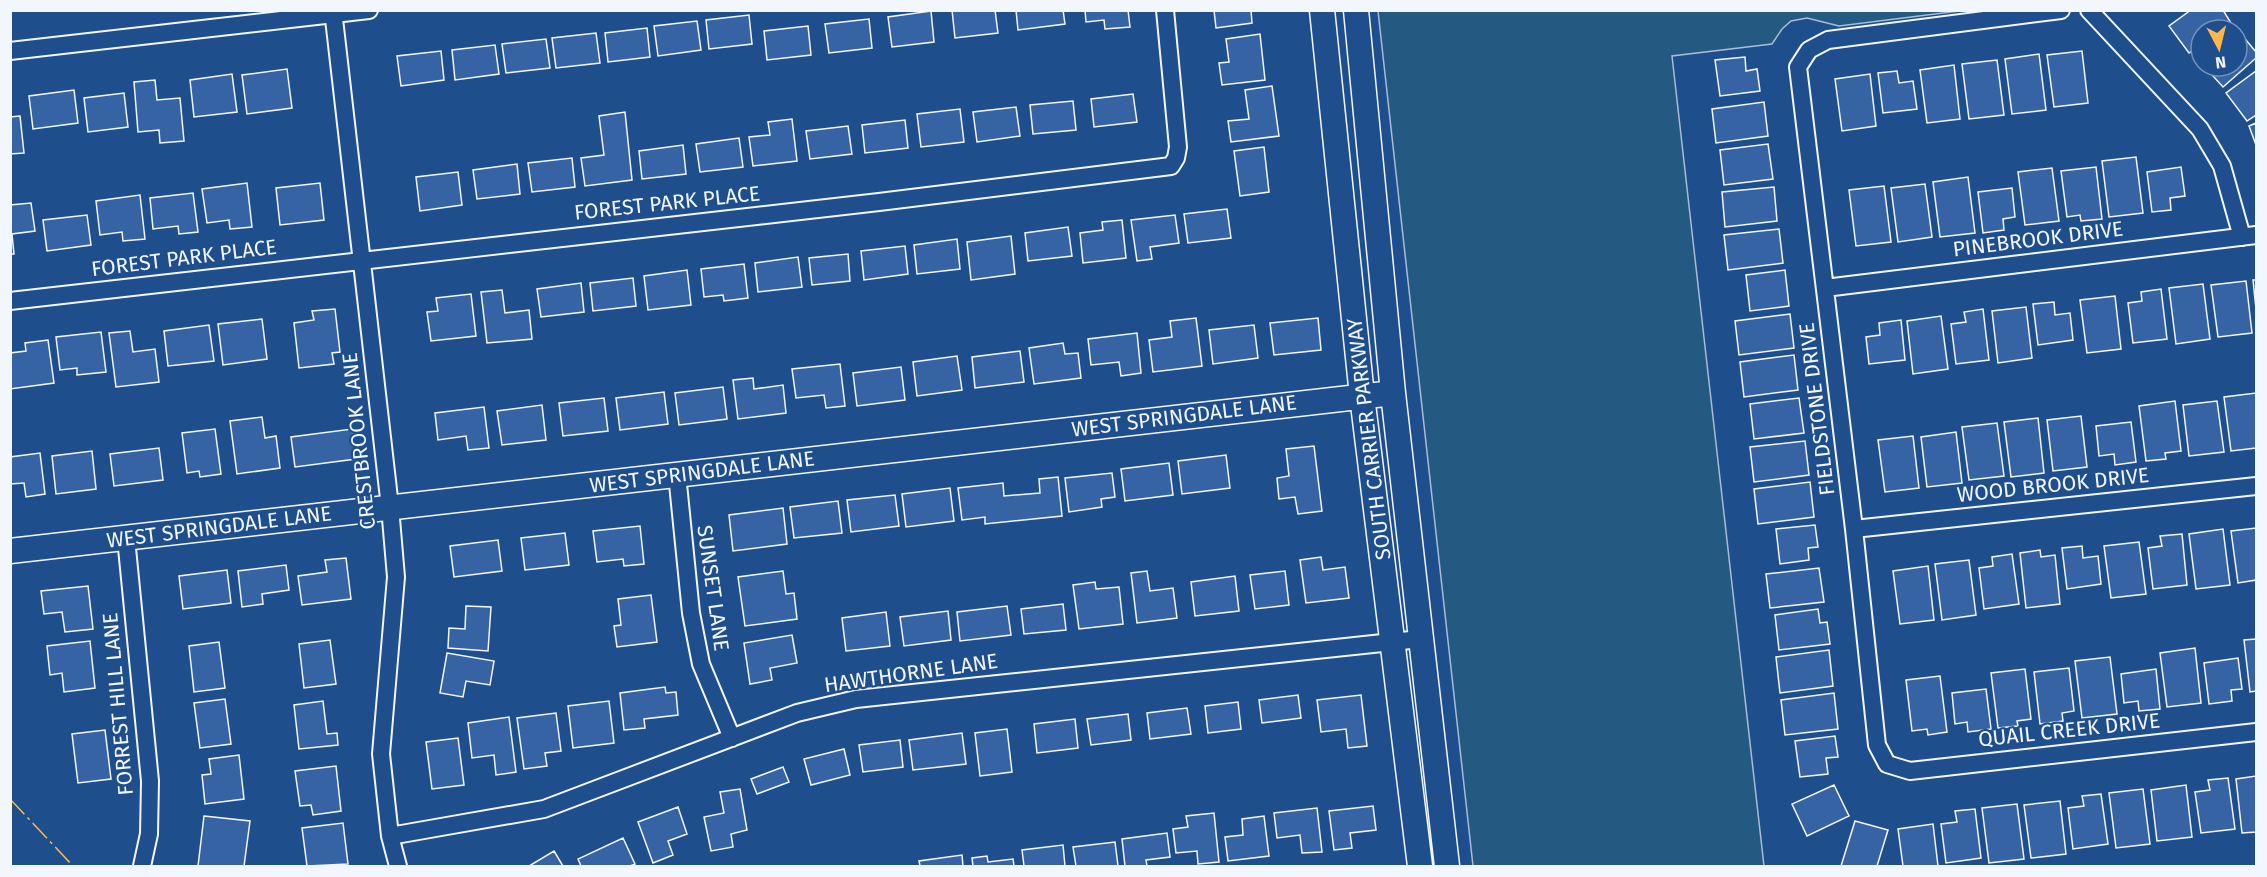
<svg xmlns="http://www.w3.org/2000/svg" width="2267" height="877" font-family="'Fira Sans',sans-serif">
	<rect width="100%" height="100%" fill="#1f4e8c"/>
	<path fill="#245a82" stroke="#a8bbd7" stroke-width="1.5" d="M1378 11H1959L1839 26 1807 18 1791 21 1782 29 1772 44 1672 56 1764 866H1473Z"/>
	<path fill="#3563a3" stroke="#f2f6ff" stroke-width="1.5" d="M952 10H995L998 33 955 38Z
		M1016 10H1063L1065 24 1018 30Z
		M1085 10H1128L1130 27 1105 29 1104 20 1086 22Z
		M1214 10H1251L1252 23 1216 28Z
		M2191 10H2223L2231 23 2221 30H2201V45L2189 53 2169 26Z
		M931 11 934 42 892 47 888 17Z
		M749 15 752 44 709 49 706 20Z
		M869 19 872 48 829 53 825 24Z
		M697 21 701 50 658 56 654 26Z
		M808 26 811 55 767 60 764 31Z
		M647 28 650 57 608 62 605 33Z
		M2236 28 2256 52V58L2223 87 2204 66H2237V30H2234Z
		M596 33 600 63 556 68 552 38Z
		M1260 34 1265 80 1222 85 1219 63 1229 62 1226 39Z
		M546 39 550 68 506 73 502 44Z
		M495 45 499 74 455 80 452 50Z
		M441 51 444 80 401 86 397 56Z
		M2082 51 2088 103 2054 107 2047 55Z
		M2039 54 2046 110 2012 114 2005 59Z
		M1745 57 1746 71 1757 69 1760 91 1720 96 1715 60Z
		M1997 60 2004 115 1969 119 1962 64Z
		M1954 65 1960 119 1927 123 1920 70Z
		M287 69 292 108 247 114 242 75Z
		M1897 71 1899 83 1913 81 1917 109 1883 113 1878 73Z
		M2256 71V115L2247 121 2226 93Z
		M232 74 237 112 194 117 190 80Z
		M1870 74 1876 126 1842 131 1835 79Z
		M155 80 157 100 180 98 184 141 160 143 159 130 138 132 134 82Z
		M1272 86 1279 136 1231 142 1228 121 1249 119 1245 90Z
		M74 90 78 123 33 129 29 96Z
		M124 93 128 127 88 132 84 98Z
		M1133 94 1137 122 1094 127 1091 99Z
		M1073 101 1076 130 1033 134 1030 105Z
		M1764 102 1768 136 1716 143 1712 109Z
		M1016 107 1020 136 977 142 973 112Z
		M960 109 964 142 921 147 917 114Z
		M625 112 632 180 585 186 581 158 604 155 599 116Z
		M20 116 24 153 10 154V117Z
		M792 119 797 161 753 166 749 137 770 135 768 122Z
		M905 120 908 148 865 153 862 125Z
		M2256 123V145L2249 126Z
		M848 126 852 154 810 159 806 131Z
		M739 138 743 167 700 172 696 144Z
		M1768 144 1773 179 1724 185 1720 150Z
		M683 145 686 174 642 179 639 151Z
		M1264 147 1269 192 1240 196 1234 151Z
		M2136 157 2143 213 2109 217 2102 161Z
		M572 158 575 187 532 192 528 163Z
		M517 164 520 194 477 199 473 170Z
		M2096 167 2102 219 2081 221 2080 215 2067 217 2061 171Z
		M2181 167 2185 196 2170 198 2171 210 2152 212 2147 172Z
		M2052 168 2059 221 2025 225 2018 172Z
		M458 172 462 205 420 211 416 177Z
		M1968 177 1975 233 1940 237 1933 182Z
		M247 183 252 227 230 229 229 220 207 223 202 189Z
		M320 183 324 220 280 225 276 188Z
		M1925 184 1932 237 1898 242 1891 188Z
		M1884 186 1891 242 1856 246 1849 190Z
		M1774 187 1777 221 1725 227 1722 192Z
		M2012 188 2015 217 2003 219 2004 230 1983 233 1978 192Z
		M193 193 198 232 179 234 178 226 153 229 150 198Z
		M140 195 145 239 123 241 122 232 100 235 96 201Z
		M31 203 35 231 12 234 14 254H10V205Z
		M1227 209 1231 238 1188 243 1184 214Z
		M87 215 91 245 47 251 43 220Z
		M1175 215 1179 243 1150 247 1152 259 1137 261 1131 220Z
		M1122 220 1126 258 1083 263 1080 233 1103 230 1102 222Z
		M1068 227 1072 256 1028 261 1025 233Z
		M1779 229 1783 263 1728 270 1724 235Z
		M1011 236 1015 274 971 280 967 242Z
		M957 239 960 269 917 274 914 245Z
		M905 246 908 274 864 280 861 251Z
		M848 254 850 281 812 285 809 258Z
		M798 257 802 287 758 292 755 263Z
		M744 264 748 298 724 301 723 295 704 297 701 269Z
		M687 270 691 305 648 310 644 276Z
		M1785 270 1789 306 1750 311 1746 275Z
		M633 278 636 306 593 311 590 283Z
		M2253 280H2256V309Z
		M2246 281 2252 333 2218 337 2211 285Z
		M581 283 584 312 541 317 537 289Z
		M2203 284 2210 339 2176 344 2169 288Z
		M2161 289 2167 339 2133 343 2128 303 2142 301 2141 292Z
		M502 290 505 313 529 310 532 339 487 343 481 292Z
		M471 294 476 336 431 341 427 312 438 311 436 298Z
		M2115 296 2121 349 2087 353 2080 300Z
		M2054 302 2055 315 2070 313 2073 340 2038 345 2033 304Z
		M2026 307 2032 358 1998 363 1992 311Z
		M335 309 340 352 332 353 334 364 299 368 294 323 314 320 312 311Z
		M1983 309 1989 360 1956 364 1951 324 1966 322 1964 312Z
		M1790 314 1794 348 1739 355 1735 321Z
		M1941 316 1948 369 1913 374 1907 321Z
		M1196 318 1202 366 1153 372 1149 340 1172 337 1170 321Z
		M1318 318 1321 350 1274 355 1270 323Z
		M262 319 267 359 223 365 218 324Z
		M1901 320 1905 360 1869 364 1866 337 1880 335 1879 323Z
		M209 325 214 361 168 366 164 331Z
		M1254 325 1258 358 1213 364 1209 330Z
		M130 331 133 352 155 349 159 382 116 387 109 333Z
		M101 332 106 372 77 375V368L60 370 56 337Z
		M1137 333 1141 373 1121 376 1119 362 1091 365 1088 339Z
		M48 340 54 383 10 389V353L26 351 25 343Z
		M1063 343 1065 354 1078 353 1081 378 1034 384 1029 348Z
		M1020 351 1024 382 975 388 972 357Z
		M1794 355 1798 390 1744 397 1740 362Z
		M957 356 962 390 917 396 913 362Z
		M840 364 845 406 826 408 824 395 796 398 792 369Z
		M901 367 905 400 857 406 853 373Z
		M753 378 754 389 783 385 786 413 738 419 733 380Z
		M723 387 727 419 679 425 675 393Z
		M664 392 668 424 620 430 616 398Z
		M2256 393V448L2231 451 2224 397Z
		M604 398 608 431 563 436 559 403Z
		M1799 398 1804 433 1754 439 1750 404Z
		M2175 401 2181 451 2165 453 2166 459 2146 461 2139 406Z
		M2217 401 2224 452 2189 456 2183 405Z
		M542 405 546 440 502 445 497 411Z
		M484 407 489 448 468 450 466 436 438 440 435 413Z
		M2081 416 2087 467 2053 471 2047 420Z
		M262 417 265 438 276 436 280 468 237 474 230 421Z
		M2038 418 2044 473 2011 477 2004 422Z
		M2131 422 2136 462 2115 465 2114 454 2099 456 2096 426Z
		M1997 423 2004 476 1969 480 1962 427Z
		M215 429 221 474 200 477 199 471 187 473 182 433Z
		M352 429 356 459 295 467 291 437Z
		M1956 432 1962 483 1927 487 1921 437Z
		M1913 436 1919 488 1885 492 1878 440Z
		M1805 441 1809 475 1754 482 1750 447Z
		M1314 446 1322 511 1298 514 1295 497 1279 499 1277 478 1289 476 1286 449Z
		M159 448 163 480 114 486 110 454Z
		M92 451 96 489 56 494 52 456Z
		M40 453 45 494 26 497 24 483 10 484V457Z
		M1226 455 1230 488 1182 494 1178 461Z
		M1169 463 1173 495 1125 501 1121 469Z
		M1112 473 1115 497 1101 499 1102 507 1069 512 1065 478Z
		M1058 477 1062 516 985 524V517L962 520 958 488 1003 483 1004 496 1040 493 1039 479Z
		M1810 482 1814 517 1758 524 1754 489Z
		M950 488 954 521 906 527 902 494Z
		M895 495 899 526 851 532 847 500Z
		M838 501 842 533 794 538 790 507Z
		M783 508 787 544 733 551 729 515Z
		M1815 525 1818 547 1808 548 1809 560 1780 564 1776 529Z
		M640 526 644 564 624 566 623 559 597 562 593 531Z
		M2256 528V580L2238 583 2231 531Z
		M2223 529 2230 585 2196 589 2189 534Z
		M565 533 569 565 525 570 521 538Z
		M2182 534 2187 585 2153 589 2148 548 2162 546 2160 536Z
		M498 540 502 571 454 577 450 546Z
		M2139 542 2146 594 2111 598 2104 546Z
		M2082 546 2083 558 2098 556 2101 584 2067 589 2062 548Z
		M2040 550 2041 557 2055 555 2060 604 2026 608 2020 553Z
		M2012 554 2019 604 1984 609 1979 568 1993 566 1992 557Z
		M1321 557 1323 570 1345 567 1349 598 1306 603 1300 560Z
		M346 558 351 599 302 605 298 576 327 572 325 560Z
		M1969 560 1976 615 1942 620 1935 564Z
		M286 565 289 590 262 594 263 604 242 607 238 571Z
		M1928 566 1934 620 1900 624 1893 571Z
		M1819 568 1824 602 1770 608 1766 574Z
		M227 570 231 603 183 609 179 576Z
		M783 571 786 594 794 593 797 619 745 626 738 577Z
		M1147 571 1150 591 1173 588 1177 618 1137 623 1131 573Z
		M1285 571 1289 605 1255 609 1250 575Z
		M1235 576 1239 611 1195 616 1191 582Z
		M1095 582 1096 589 1119 587 1123 624 1079 629 1073 585Z
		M88 586 93 629 65 632 62 612 44 614 41 591Z
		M651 595 657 642 617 647 614 626 621 625 618 599Z
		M1063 604 1066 630 1024 634 1021 609Z
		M466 606 491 607 488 651 448 648 449 628 465 629Z
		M1007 606 1011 635 960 641 957 612Z
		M1818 609 1820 623 1827 622 1830 644 1779 650 1775 615Z
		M948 611 951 640 904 646 900 617Z
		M886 612 890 646 846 651 842 618Z
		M792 635 797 663 770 668 772 680 750 684 744 643Z
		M2256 639V691L2250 692 2244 640Z
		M330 640 336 684 304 688 299 644Z
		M90 641 95 688 64 692 62 673 50 675 47 646Z
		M219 642 225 688 194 692 189 646Z
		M2195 648 2201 703 2167 707 2160 653Z
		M1829 650 1833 686 1780 693 1776 657Z
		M447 653 494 661 490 685 466 681 463 697 440 693Z
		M2110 657 2117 714 2082 718 2075 661Z
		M2238 658 2242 689 2231 690 2232 701 2209 704 2204 663Z
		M2069 668 2074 711 2062 713 2063 721 2040 724 2034 672Z
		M2025 669 2031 719 2017 721 2018 726 1998 728 1991 673Z
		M2156 669 2160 709 2139 711 2138 701 2124 703 2121 674Z
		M1940 676 1947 732 1928 735 1927 729 1912 731 1906 680Z
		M665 687 666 693 676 692 678 715 644 719 645 728 624 730 620 693Z
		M1986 689 1991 729 1968 732 1967 722 1955 724 1952 693Z
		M1834 693 1838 729 1785 735 1781 700Z
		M1298 695 1301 718 1262 723 1259 700Z
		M1361 695 1367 746 1348 748 1346 729 1321 732 1317 700Z
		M225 699 231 744 200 748 194 703Z
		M323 701 327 734 337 733 338 745 299 749 294 705Z
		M609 701 614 743 573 748 568 706Z
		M1238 702 1241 729 1208 733 1205 706Z
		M1187 708 1191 734 1150 739 1147 713Z
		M556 713 561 751 545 753 547 766 524 769 517 718Z
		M1128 714 1131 740 1091 745 1087 719Z
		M509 717 516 772 496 775 494 755 472 758 468 723Z
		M1075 719 1078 748 1037 753 1034 724Z
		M1007 729 1012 772 980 776 975 733Z
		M105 730 111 779 78 783 72 734Z
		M962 733 966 764 913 770 909 740Z
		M1835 736 1838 757 1826 758 1828 774 1800 777 1795 741Z
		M458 738 464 785 432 789 426 742Z
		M900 740 903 767 863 772 859 745Z
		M844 749 850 775 811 785 804 759Z
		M239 755 244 799 205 804 202 775 211 774 209 759Z
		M336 766 341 811 313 815 311 805 300 806 295 771Z
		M783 767 789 782 757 794 751 779Z
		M2256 776V832L2242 833 2236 779Z
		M2228 778 2235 829 2201 833 2195 792 2210 790 2208 780Z
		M1834 785 1849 816 1807 836 1792 804Z
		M2186 785 2192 837 2157 841 2151 790Z
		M740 789 747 830 731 834 733 847 711 851 704 817 724 813 720 792Z
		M2143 789 2150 844 2116 848 2109 793Z
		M2101 794 2108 844 2073 849 2068 808 2084 806 2082 796Z
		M2060 801 2066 854 2031 858 2024 805Z
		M2017 804 2024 859 1989 863 1982 808Z
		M1373 806 1376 830 1350 833 1352 848 1334 850 1329 811Z
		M678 807 687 834 668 841 673 855 653 863 638 822Z
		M1317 808 1322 852 1302 853 1300 835 1277 838 1274 813Z
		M1975 809 1981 858 1946 863 1941 824 1957 822 1955 811Z
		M1214 813 1219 862 1198 864 1197 851 1176 853 1173 829 1188 827 1186 816Z
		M204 816 250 821 244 866H198Z
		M1264 816 1269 856 1228 861 1225 837 1243 835 1242 819Z
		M1855 821 1888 830 1877 866H1841Z
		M343 823 348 864 307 866 302 828Z
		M1933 824 1938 866H1903L1898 829Z
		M1167 833 1170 857 1146 860 1147 866H1125L1122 839Z
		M623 838 635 864 630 866H581L578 859Z
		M1115 842 1118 866H1076L1073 847Z
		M1063 845 1065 866H1024L1022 850Z
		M554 851 563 866H529Z
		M962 855 963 866H920L919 861Z
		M987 856 988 862 1013 859 1014 866H973L972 858Z"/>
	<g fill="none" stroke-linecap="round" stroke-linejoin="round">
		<g stroke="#f2f6ff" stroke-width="20">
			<path id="street" d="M333 10 390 507 396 577 381 754 390 836 398 866
				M2061 10 1828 40 1809 50 1798 67 1854 529 1877 745 1887 764 1910 771 2256 732
				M2089 10 2200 129 2222 166 2242 237
				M10 51 369 10
				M1825 288 2256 235
				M10 301 879 202 1171 166 1176 158 1178 147 1165 10
				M677 474 691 613 701 664 732 738
				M1854 529 2256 486
				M126 538 150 781 149 834 142 866
				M390 836 544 809 797 713 856 699 1420 639"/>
		</g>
		<g stroke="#f2f6ff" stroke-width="27">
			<path id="secondary" d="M1322 10 1362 396 1420 866
				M1356 10 1393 393 1447 866
				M10 551 1393 393"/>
		</g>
		<use href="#street" stroke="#1f4e8c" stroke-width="16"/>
		<use href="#secondary" stroke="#1f4e8c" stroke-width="24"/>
		<path stroke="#ffb74d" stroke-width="1.5" stroke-dasharray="21 4.5 3 4.5" stroke-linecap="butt" d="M10 799 73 866"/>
	</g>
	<g text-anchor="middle" stroke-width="4.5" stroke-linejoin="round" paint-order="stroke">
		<g font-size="21" fill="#f2f6ff" stroke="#1f4e8c">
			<text transform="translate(667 203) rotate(-6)" y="7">FOREST PARK PLACE</text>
			<text transform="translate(2038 239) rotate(-7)" y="7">PINEBROOK DRIVE</text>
			<text transform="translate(184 258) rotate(-7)" y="7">FOREST PARK PLACE</text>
			<text transform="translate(1817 409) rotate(-97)" y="7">FIELDSTONE DRIVE</text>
			<text transform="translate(1184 416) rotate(-7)" y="7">WEST SPRINGDALE LANE</text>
			<text transform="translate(1369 439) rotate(-97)" y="7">SOUTH CARRIER PARKWAY</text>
			<text transform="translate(359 441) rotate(-96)" y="7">CRESTBROOK LANE</text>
			<text transform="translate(702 472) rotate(-7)" y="7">WEST SPRINGDALE LANE</text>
			<text transform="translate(2053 485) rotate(-6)" y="7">WOOD BROOK DRIVE</text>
			<text transform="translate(219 527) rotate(-7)" y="7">WEST SPRINGDALE LANE</text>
			<text transform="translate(713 588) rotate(82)" y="7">SUNSET LANE</text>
			<text transform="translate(911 673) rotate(-8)" y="7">HAWTHORNE LANE</text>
			<text transform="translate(118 704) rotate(-95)" y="7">FORREST HILL LANE</text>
			<text transform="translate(2069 730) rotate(-6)" y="7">QUAIL CREEK DRIVE</text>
		</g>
	</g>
	<rect width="2267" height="877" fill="none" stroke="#f2f6ff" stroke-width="24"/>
	<g transform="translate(2219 48) rotate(173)"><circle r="28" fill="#1f4e8c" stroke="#7391ba" stroke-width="1.5"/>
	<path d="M0-4.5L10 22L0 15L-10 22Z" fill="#ffb74d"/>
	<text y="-9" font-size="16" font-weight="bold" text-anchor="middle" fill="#f2f6ff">N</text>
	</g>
</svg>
